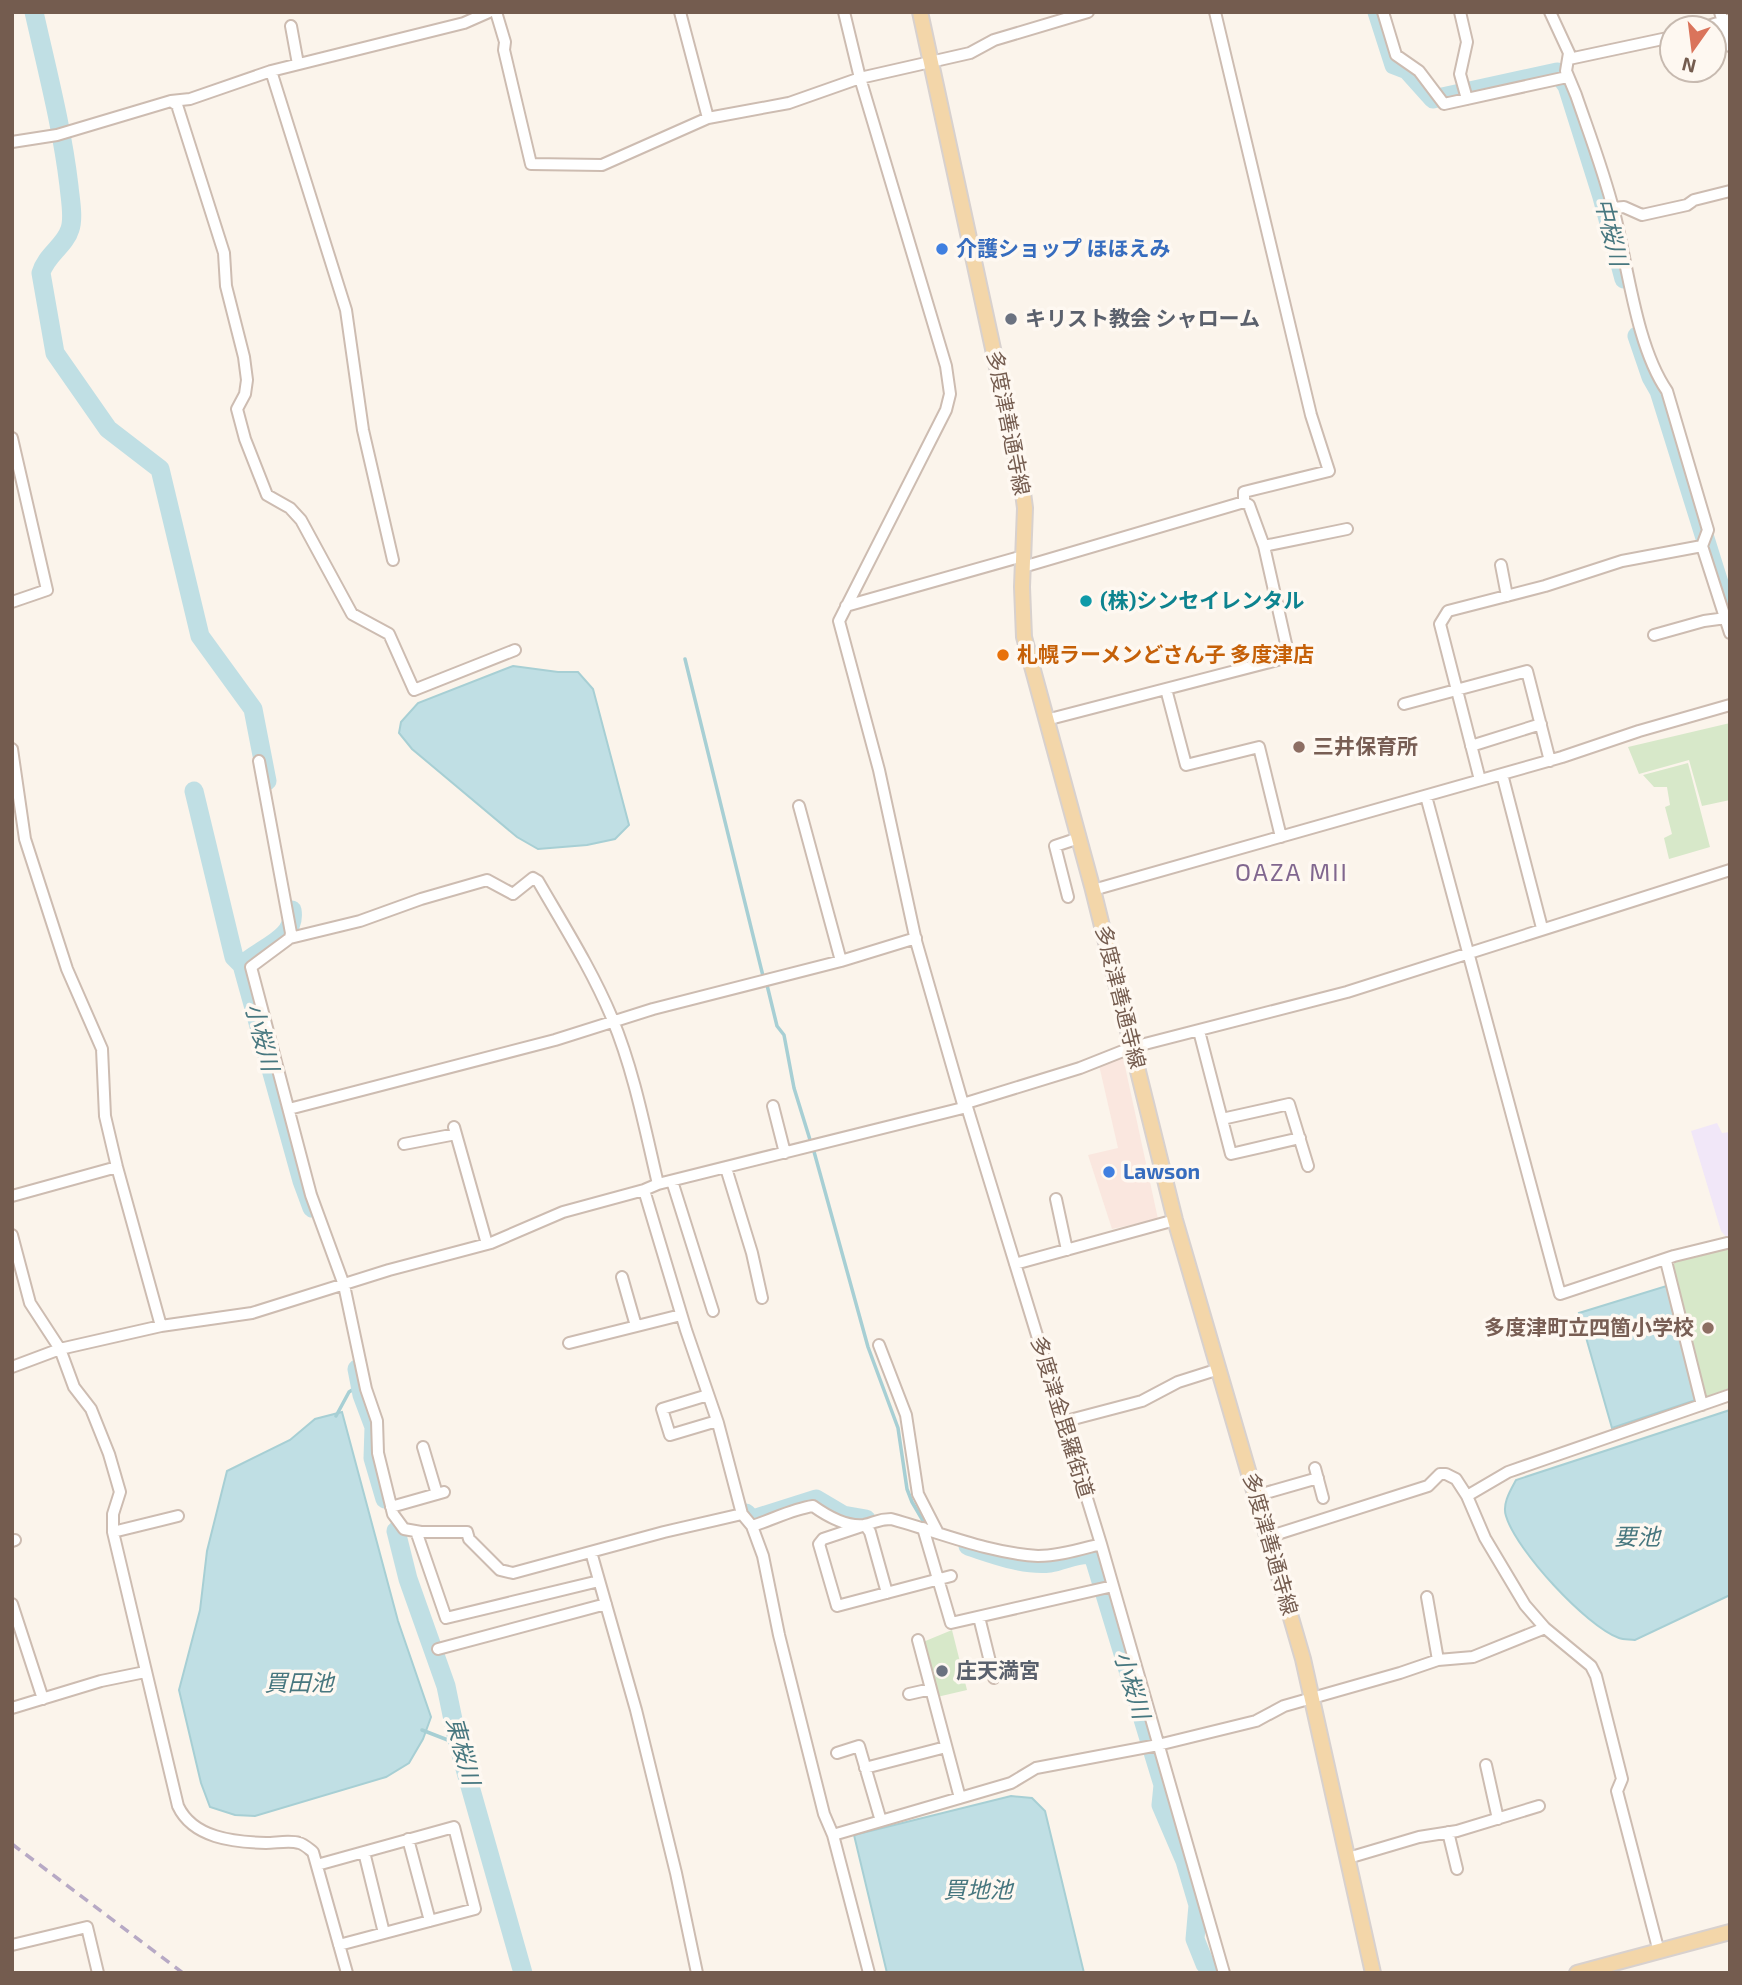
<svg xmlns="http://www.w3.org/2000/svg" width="1742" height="1985" font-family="'Exo 2','Noto Sans JP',sans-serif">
	<rect width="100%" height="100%" fill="#fbf4eb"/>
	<path fill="#fae7df" d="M1123 1057 1158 1219 1112 1229 1088 1155 1118 1148 1099 1065Z"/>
	<path fill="#f1e7f8" d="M1717 1123 1722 1133 1730 1132V1241L1721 1231 1691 1131Z"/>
	<path fill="#d7e8c9" d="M1730 723V800L1702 806 1689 760 1639 774 1628 747Z
		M1688 763 1710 847 1669 859 1664 838 1672 834 1665 807 1670 805 1667 787H1654L1643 775Z
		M1730 1246V1388L1705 1397 1671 1268 1677 1259Z
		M952 1630 967 1690 937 1697 923 1642Z"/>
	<path fill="#c0dfe4" stroke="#a7cfd4" stroke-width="2" d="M513 666 558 672H578L593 689 629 825 615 839 587 845 538 849 517 837 412 749 399 733 401 722 418 703Z
		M1673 1284 1702 1398 1612 1428 1579 1313Z
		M1730 1410V1595L1635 1640C1630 1639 1624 1640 1619 1638 1586 1626 1516 1550 1506 1516 1502 1504 1510 1491 1516 1480Z
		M342 1412 398 1621 431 1717 423 1739 409 1763 386 1777 255 1816 235 1815 210 1807 201 1783 179 1690 200 1610 207 1551 227 1471 290 1440 315 1419Z
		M1011 1796 1032 1798 1045 1811 1084 1973H887L854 1835Z"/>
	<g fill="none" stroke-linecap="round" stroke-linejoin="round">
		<path stroke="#a7cfd4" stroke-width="3.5" d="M685 659 763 976 767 985 777 1026 784 1035 794 1088 811 1143
			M813 1148 868 1347 898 1428 907 1489 912 1502 926 1526
			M336 1416 349 1392 360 1385
			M422 1730 458 1744"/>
		<path stroke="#c0dfe4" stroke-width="19" d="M34 12C47 70 62 127 69 186 70 198 74 217 70 229 65 246 46 255 41 273L55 353 108 429 160 469 200 636 253 709 267 781
			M1377 12 1394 65 1407 70 1433 99 1557 72 1567 86 1602 197 1624 279
			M1637 336 1651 377 1659 391 1730 618
			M194 791 234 957 242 965 302 1181 312 1208
			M242 965C259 948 297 939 292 910
			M357 1369 362 1395 374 1427 373 1458 385 1499
			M746 1513 751 1518H756L816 1499 843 1515 866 1519
			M396 1531 408 1579 446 1686 458 1744 523 1973
			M968 1546C993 1554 1023 1566 1050 1563 1064 1561 1079 1552 1093 1555L1163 1785 1161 1805 1185 1861 1198 1905 1195 1939 1205 1964 1213 1973"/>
		<g stroke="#cdbcb1" stroke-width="14">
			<path id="minor" d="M496 12 505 42 504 50 531 164 602 165 708 118 789 103 860 78 970 53 994 40 1088 12
				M680 12 708 118
				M844 12 860 78 946 366 950 394 946 410 839 621 879 770 916 941 963 1104 967 1107 1101 1544 1224 1973
				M1383 12 1396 55 1419 71 1444 104 1567 77
				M1460 12 1467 42 1460 74 1467 99
				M1550 12 1569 53 1566 71 1576 95C1589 133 1604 172 1614 212 1628 266 1636 346 1667 391L1708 530 1702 546 1730 633
				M1720 12 1730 46
				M291 26 298 64
				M1702 28 1727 20
				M1569 59 1672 37
				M271 71 346 310 363 430 393 560
				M171 101 177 105 224 253 226 286 244 357 247 380 245 394 237 409 245 439 267 495 290 508 301 520 352 614 389 634 414 690 515 650
				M12 142 57 135 171 101 190 99 271 71 464 23 489 12
				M1613 208 1624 207 1642 215 1687 205 1694 200 1730 191
				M12 438 47 590 12 602
				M1264 546 1347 529
				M1501 565 1507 596
				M1023 567 1244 502V492L1329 471 1311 415 1215 12
				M846 606 1023 556
				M1654 635 1704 621 1726 618
				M1166 689 1186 765 1259 747 1281 837
				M1404 704 1527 671 1550 761
				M1046 720 1289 657 1264 546 1249 505 1244 502
				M1471 746 1541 724
				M12 749 25 839 67 969 102 1049 105 1116 117 1167 161 1326
				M259 761 291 933 290 938 251 967 311 1195 344 1285 366 1389 377 1421 378 1453 393 1514 404 1529 421 1532H467L469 1539 500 1570 513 1573 664 1532 742 1514
				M1502 774 1542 928
				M1480 780 1440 624 1448 611 1545 586 1622 561 1702 546
				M1426 796C1472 962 1514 1129 1560 1294L1674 1256 1727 1243
				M799 806 841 961
				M1093 890 1562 757 1639 731 1730 705
				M1068 897 1055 846 1079 838
				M290 938 360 921 421 899 487 880 513 894 533 878 538 881C564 926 592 970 612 1018 634 1071 645 1129 658 1184
				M1199 1031 1231 1154 1300 1138
				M963 1104 1080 1068 1133 1047 1347 992 1730 870
				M773 1106 785 1153
				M289 1109 555 1040 653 1009 841 961 916 938
				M1222 1119 1289 1104 1308 1166
				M454 1127 487 1244
				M404 1144 456 1134
				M726 1168 752 1253 762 1298
				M672 1181 713 1311
				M644 1190 686 1330 718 1423 742 1514 752 1526 763 1556 779 1635 824 1814 833 1835 869 1973
				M12 1196 117 1167
				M1056 1199 1067 1250
				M12 1235 30 1303 60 1349 74 1387 91 1409 109 1454 120 1492 113 1514V1532L178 1806C193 1838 233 1842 266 1843 276 1843 290 1840 299 1843 304 1844 309 1849 313 1852L347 1973
				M1666 1261 1702 1405
				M1015 1264 1175 1220
				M622 1277 636 1326
				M569 1343 681 1315
				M879 1345 906 1415 918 1494 937 1531
				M12 1367 60 1349 161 1326 252 1313 389 1270 491 1243 563 1212 644 1190 658 1184 967 1107
				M708 1395 662 1409 670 1435 717 1421
				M1062 1422 1142 1401 1178 1382 1219 1369
				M423 1447 437 1494
				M1315 1468 1323 1498
				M1255 1496 1318 1478
				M1467 1496 1508 1472 1730 1395
				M391 1507 444 1492
				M752 1526C772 1520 792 1509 813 1506 827 1516 846 1527 864 1525 875 1523 877 1519 891 1519 939 1532 988 1553 1038 1556 1059 1556 1081 1549 1101 1544
				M923 1528 951 1623 1113 1586
				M416 1531 446 1618 599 1581
				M113 1532 178 1516
				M1268 1537 1428 1486 1440 1474H1446L1456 1479 1467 1496 1485 1538 1525 1605 1545 1628 1591 1666 1596 1676 1622 1779 1617 1791 1659 1952
				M12 1541 15 1540
				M591 1552 636 1710 676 1873 697 1973
				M887 1593 870 1532 865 1525 823 1539 819 1544 837 1606 951 1576
				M1427 1597 1438 1660
				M12 1604 43 1699
				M979 1617 994 1678
				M918 1640 960 1798
				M438 1649 606 1604
				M909 1694 931 1689
				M12 1708 101 1681 145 1672
				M837 1753 859 1746 881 1821
				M1486 1765 1498 1819
				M865 1768 946 1747
				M1448 1832 1457 1869
				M833 1835 1011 1783 1036 1768 1158 1745 1256 1721 1284 1706 1400 1673 1438 1660 1473 1657 1545 1628
				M408 1839 430 1921
				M364 1852 384 1933
				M1348 1858 1419 1837 1457 1831 1539 1806
				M317 1865 454 1827 475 1909 339 1945
				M12 1945 87 1927 98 1973"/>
		</g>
		<g stroke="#d8d1ce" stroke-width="18">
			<path id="major" d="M920 12 1021 478 1025 508 1022 587 1024 637 1093 890 1175 1220 1303 1659 1373 1973
				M1577 1973 1730 1932"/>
		</g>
		<use href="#minor" stroke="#fff" stroke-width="10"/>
		<use href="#major" stroke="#f3d6a9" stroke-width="14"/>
		<path stroke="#b7a9c5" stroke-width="3.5" stroke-dasharray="10 7" stroke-linecap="butt" d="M12 1844 183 1973"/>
	</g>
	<g fill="#3f7fe0" stroke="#fef8f1" stroke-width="2.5">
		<circle cx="942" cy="249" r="7"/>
		<circle cx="1109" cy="1172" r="7"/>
	</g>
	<g fill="#6b7280" stroke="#fef8f1" stroke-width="2.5">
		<circle cx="1011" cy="319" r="7"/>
		<circle cx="942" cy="1671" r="7"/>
	</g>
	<circle fill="#0f9aa8" stroke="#fef8f1" stroke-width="2.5" cx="1086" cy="601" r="7"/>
	<circle fill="#e8710a" stroke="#fef8f1" stroke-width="2.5" cx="1003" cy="655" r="7"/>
	<g fill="#8d6e63" stroke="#fef8f1" stroke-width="2.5">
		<circle cx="1299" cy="747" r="7"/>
		<circle cx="1708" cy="1328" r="7"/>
	</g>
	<g text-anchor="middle" stroke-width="7" stroke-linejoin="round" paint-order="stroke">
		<g font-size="21" font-weight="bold" fill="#366cbe" stroke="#fef8f1" text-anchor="start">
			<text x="956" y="256">介護ショップ ほほえみ</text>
			<text x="1123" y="1179">Lawson</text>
		</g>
		<g font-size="21" font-weight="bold" fill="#5b616d" stroke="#fef8f1" text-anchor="start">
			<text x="1025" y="326">キリスト教会 シャローム</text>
			<text x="956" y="1678">庄天満宮</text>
		</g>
		<g font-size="21" fill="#745c4f" stroke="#fef8f1">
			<text transform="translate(1008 423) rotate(79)" y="7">多度津善通寺線</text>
			<text transform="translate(1120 997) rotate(76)" y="7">多度津善通寺線</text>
			<text transform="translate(1062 1417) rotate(73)" y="7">多度津金毘羅街道</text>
			<text transform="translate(1270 1544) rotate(74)" y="7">多度津善通寺線</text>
		</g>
		<g font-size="21" font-weight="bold" fill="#0d838f" stroke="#fef8f1" text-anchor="start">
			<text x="1100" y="608">(株)シンセイレンタル</text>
		</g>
		<g font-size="21" font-weight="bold" fill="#c56008" stroke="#fef8f1" text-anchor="start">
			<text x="1017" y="662">札幌ラーメンどさん子 多度津店</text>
		</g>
		<g font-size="21" font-weight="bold" fill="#785e54" stroke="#fef8f1" text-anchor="start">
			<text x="1313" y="754">三井保育所</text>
			<text x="1694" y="1335" text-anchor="end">多度津町立四箇小学校</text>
		</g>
		<g font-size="23" font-style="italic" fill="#47777f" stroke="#fef8f1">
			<text transform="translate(1611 232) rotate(76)" y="8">中桜川</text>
			<text transform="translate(262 1037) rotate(75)" y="8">小桜川</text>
			<text x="1637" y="1545">要池</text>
			<text x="299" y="1691">買田池</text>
			<text transform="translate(1132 1685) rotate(73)" y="8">小桜川</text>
			<text transform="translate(463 1751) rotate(75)" y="8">東桜川</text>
			<text x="978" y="1898">買地池</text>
		</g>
		<g font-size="24" letter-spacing="2" fill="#81678f" stroke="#fef8f1">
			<text x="1292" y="881">OAZA MII</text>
		</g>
	</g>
	<rect width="1742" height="1985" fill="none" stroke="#745c4f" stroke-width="28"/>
	<g transform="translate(1693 49) rotate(194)"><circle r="33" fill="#fef8f1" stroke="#c7bab0" stroke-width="2"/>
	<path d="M0-5L12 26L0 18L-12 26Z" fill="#da745b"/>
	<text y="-10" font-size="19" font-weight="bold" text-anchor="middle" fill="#745c4f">N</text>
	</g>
</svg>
